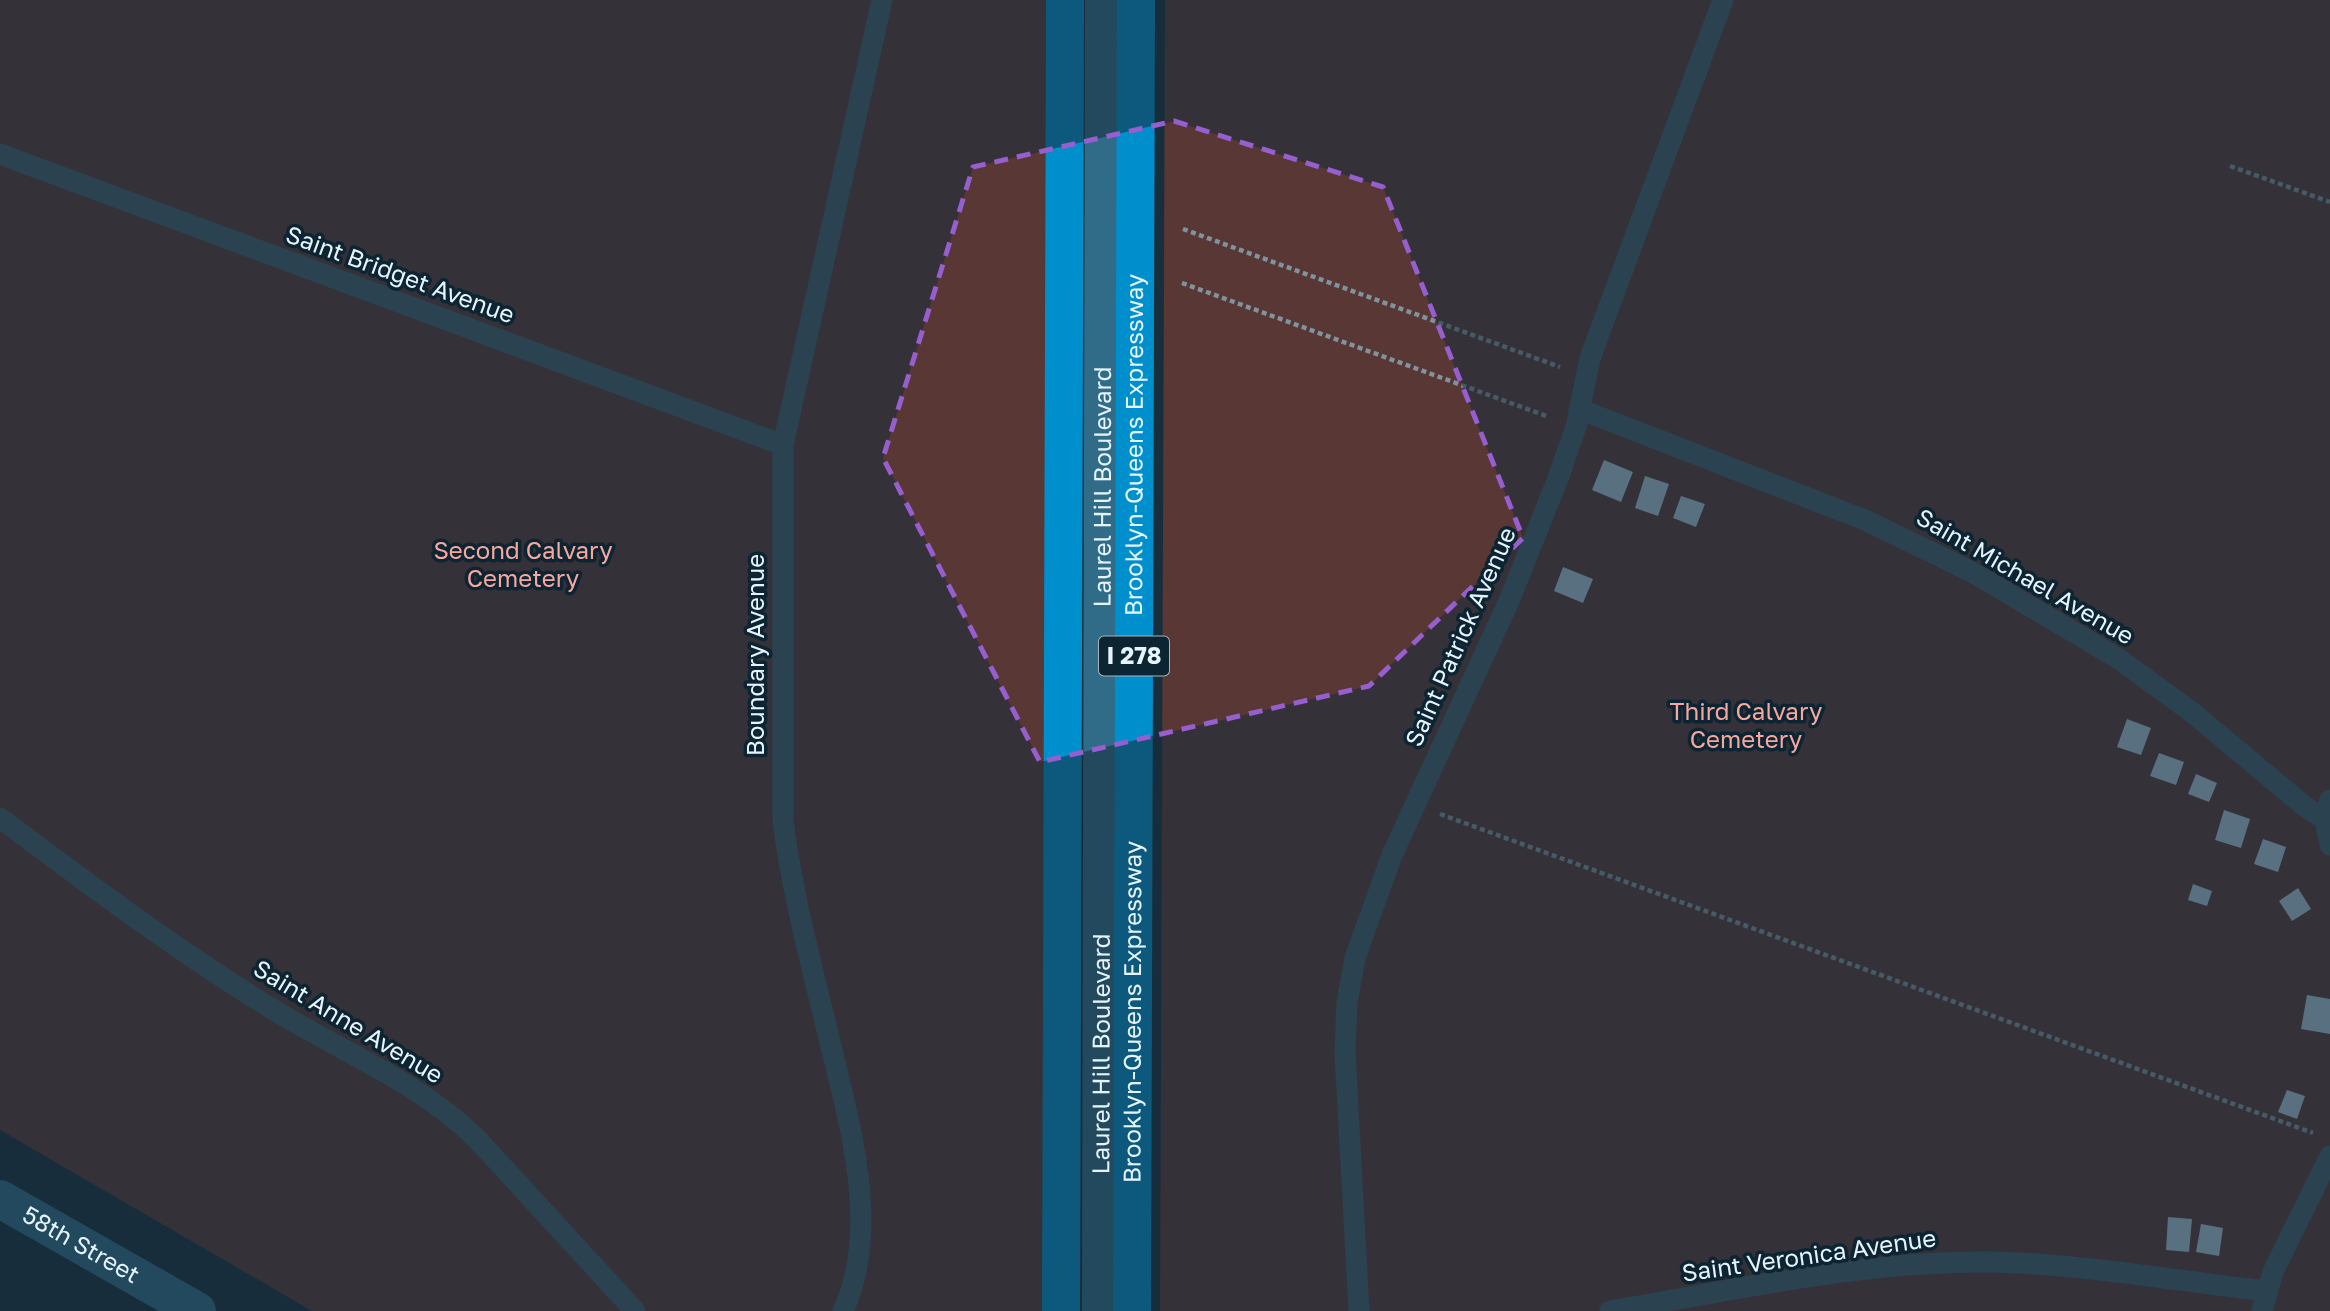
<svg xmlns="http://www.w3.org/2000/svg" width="2330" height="1311" font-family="'Golos Text',sans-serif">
	<rect width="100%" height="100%" fill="#172e3c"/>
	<path fill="#583734" d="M0 0H1046L1044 1311H312L0 1130Z
		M1165 0H2330V1311H1160Z"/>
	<path fill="#a7c1d3" d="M1604 460 1633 472 1621 502 1592 490Z
		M1645 476 1669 484 1658 516 1635 508Z
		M1681 496 1705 504 1696 527 1673 518Z
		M1563 567 1593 579 1583 603 1554 591Z
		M2127 719 2151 728 2141 755 2117 747Z
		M2159 753 2184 762 2176 785 2150 776Z
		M2196 774 2217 783 2209 802 2188 794Z
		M2224 810 2250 819 2241 848 2215 840Z
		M2263 839 2286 847 2278 872 2254 864Z
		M2193 884 2212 891 2207 906 2188 900Z
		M2298 888 2311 909 2292 921 2279 901Z
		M2307 995 2330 999V1034L2301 1029Z
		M2287 1090 2305 1096 2297 1119 2278 1112Z
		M2168 1217 2192 1219 2189 1252 2166 1250Z
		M2201 1224 2223 1228 2219 1256 2196 1252Z"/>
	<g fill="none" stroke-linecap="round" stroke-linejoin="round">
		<path stroke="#7f929d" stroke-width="4.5" stroke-dasharray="5 3.5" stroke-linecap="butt" d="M2230 166 2330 202
			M1183 229 1560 367
			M1182 283 1549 417
			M1440 814 2313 1133"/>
		<path stroke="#445b6b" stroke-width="21" d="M0 154 783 445
			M1579 409 1865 520 1972 572 2119 659 2193 713 2303 805 2330 823
			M2330 800 2325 820 2330 845
			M0 818C88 884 175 949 269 1007 338 1050 420 1082 478 1140L635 1311
			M843 1311C882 1226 848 1119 828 1034 811 963 792 893 783 820V445L882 0
			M1359 1311 1345 1052 1347 1002 1355 958 1392 855 1509 601 1557 481 1576 427 1590 358 1723 0
			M1610 1311C1736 1290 1864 1260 1993 1262 2084 1264 2176 1281 2267 1291
			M2262 1311 2273 1272 2330 1156"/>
		<g stroke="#306b88" stroke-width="38">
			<path id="s1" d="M0 1199 197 1311"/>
			<path id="s2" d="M1101 1311 1104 0"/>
		</g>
		<g stroke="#008fcd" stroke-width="38">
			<path d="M1061 1311 1065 0"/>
			<path id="s3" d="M1132 1311 1136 0"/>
		</g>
	</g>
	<path d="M0 0H2330V1311H0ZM1174 121 1383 187 1523 538 1369 686 1040 762 883 458 973 167Z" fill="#172e3c" fill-opacity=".55" fill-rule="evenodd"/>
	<path fill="none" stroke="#965ece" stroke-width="5" stroke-dasharray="14 9" stroke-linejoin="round" d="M1174 121 1383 187 1523 538 1369 686 1040 762 883 458 973 167Z"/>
	<g text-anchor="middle" stroke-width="7" stroke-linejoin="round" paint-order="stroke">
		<rect fill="#0d2432" stroke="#a5b6c0" stroke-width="2" x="1099" y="636.5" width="70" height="39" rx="5"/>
		<g font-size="23" font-weight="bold" fill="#e6f4fd">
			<text x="1134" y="664">I 278</text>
		</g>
		<g font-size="24" fill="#e6f4fd" stroke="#0d2432">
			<text transform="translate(400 275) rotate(20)" y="8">Saint Bridget Avenue</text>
			<text dy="8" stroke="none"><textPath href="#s3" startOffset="866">Brooklyn-Queens Expressway</textPath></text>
			<text dy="8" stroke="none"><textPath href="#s2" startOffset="824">Laurel Hill Boulevard</textPath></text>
			<text transform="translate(2025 577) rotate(30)" y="8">Saint Michael Avenue</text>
			<text transform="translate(1461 637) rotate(-66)" y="8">Saint Patrick Avenue</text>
			<text transform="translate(756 655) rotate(-90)" y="8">Boundary Avenue</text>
			<text dy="8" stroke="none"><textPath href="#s3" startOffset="299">Brooklyn-Queens Expressway</textPath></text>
			<text transform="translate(348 1022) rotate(31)" y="8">Saint Anne Avenue</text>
			<text dy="8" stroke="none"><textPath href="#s2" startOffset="257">Laurel Hill Boulevard</textPath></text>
			<text dy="8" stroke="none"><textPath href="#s1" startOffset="93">58th Street</textPath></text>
			<text transform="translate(1809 1256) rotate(-8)" y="8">Saint Veronica Avenue</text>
		</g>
		<g font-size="24" fill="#f6a79e" stroke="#0d2432">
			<text x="523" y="559">Second Calvary<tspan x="523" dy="28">Cemetery</tspan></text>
			<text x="1746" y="720">Third Calvary<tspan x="1746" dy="28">Cemetery</tspan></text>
		</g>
	</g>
</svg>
